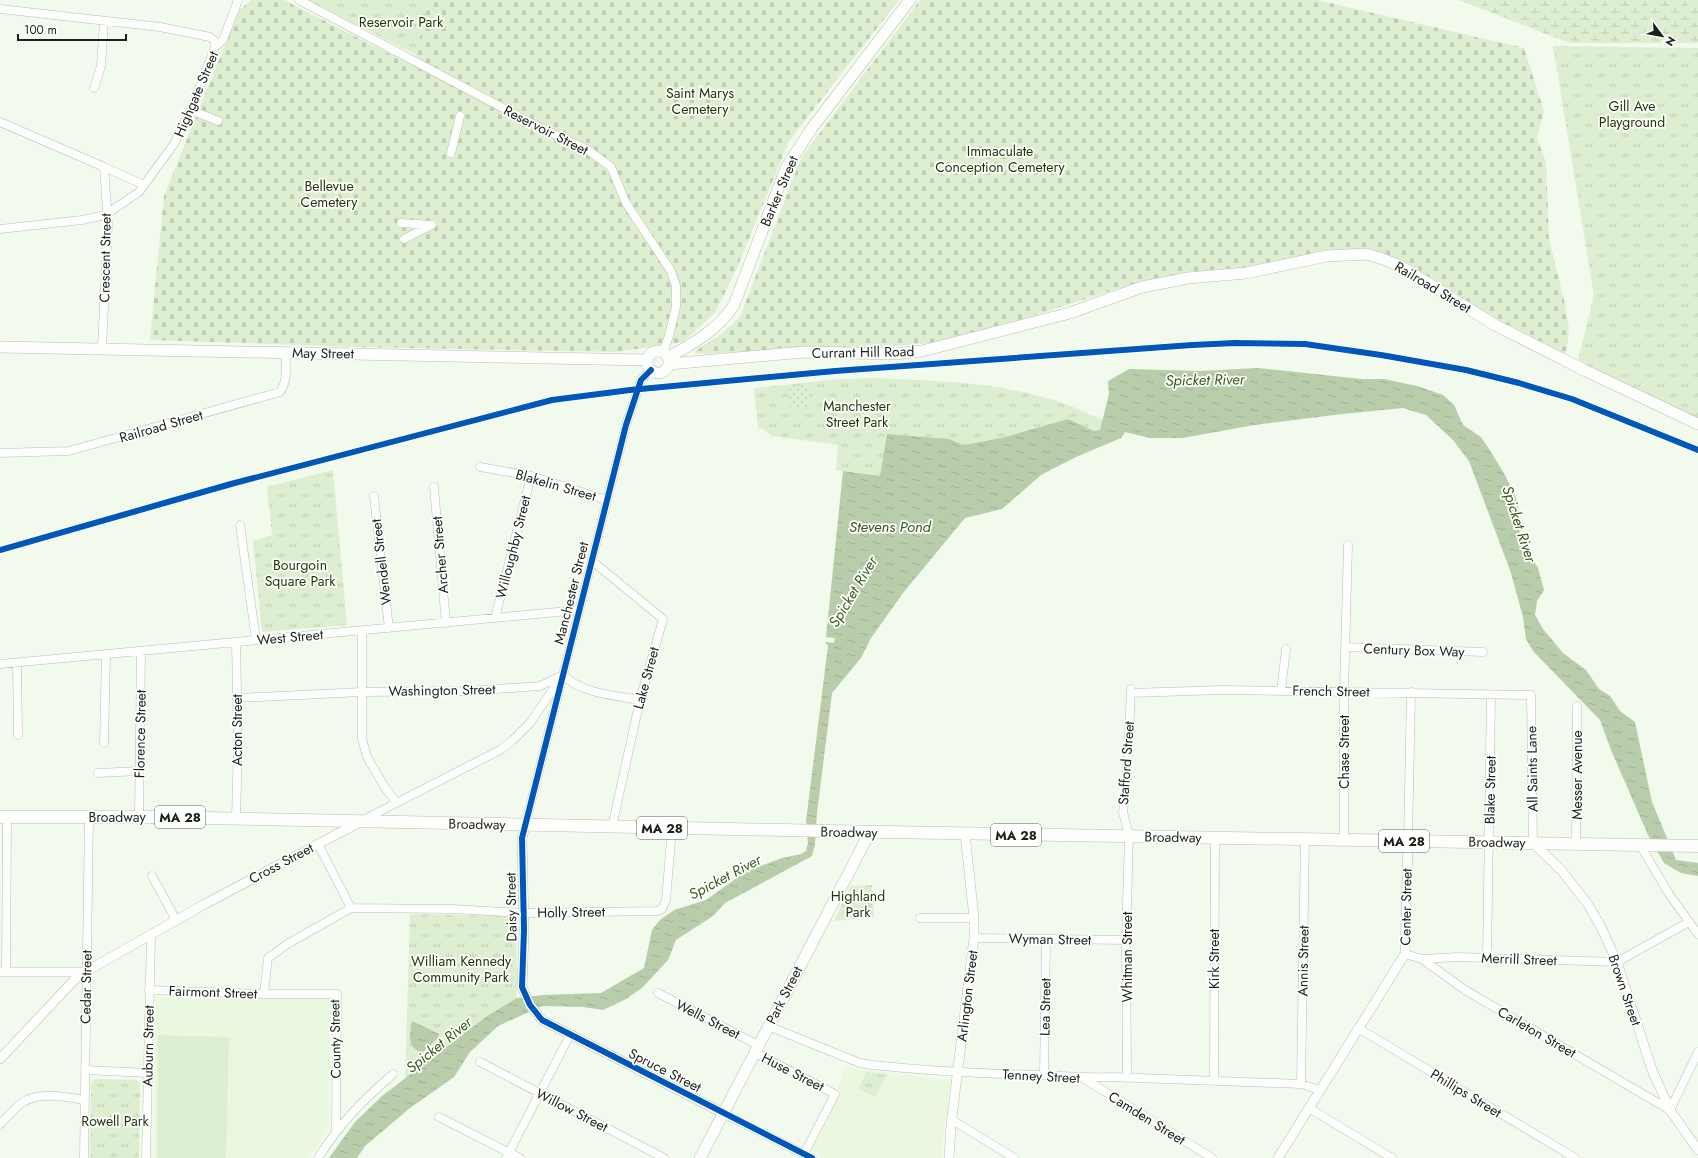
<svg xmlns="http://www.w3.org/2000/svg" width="1698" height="1158" font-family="Jost,sans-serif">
	<defs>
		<pattern id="wetland-marsh" width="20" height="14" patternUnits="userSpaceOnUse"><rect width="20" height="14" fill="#deefd1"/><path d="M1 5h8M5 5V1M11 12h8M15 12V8" fill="none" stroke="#becdb3"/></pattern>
		<pattern id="cemetery-stones" width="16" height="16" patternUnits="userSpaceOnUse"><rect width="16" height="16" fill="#deefd1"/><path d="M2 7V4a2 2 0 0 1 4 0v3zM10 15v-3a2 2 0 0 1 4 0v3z" fill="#becdb3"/></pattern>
		<pattern id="park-tufts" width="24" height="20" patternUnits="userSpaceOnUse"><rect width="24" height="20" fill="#deefd1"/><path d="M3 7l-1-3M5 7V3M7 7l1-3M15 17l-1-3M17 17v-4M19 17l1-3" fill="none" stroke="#becdb3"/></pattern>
		<pattern id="garden-dots" width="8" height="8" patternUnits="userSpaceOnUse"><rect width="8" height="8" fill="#deefd1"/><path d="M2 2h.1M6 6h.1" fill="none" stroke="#becdb3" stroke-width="1.8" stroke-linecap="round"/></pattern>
		<pattern id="water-ripples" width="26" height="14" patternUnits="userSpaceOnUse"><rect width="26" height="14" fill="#b9cdaa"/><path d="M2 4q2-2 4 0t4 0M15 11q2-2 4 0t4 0" fill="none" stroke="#9eb092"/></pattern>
	</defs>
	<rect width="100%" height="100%" fill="#f2f9ed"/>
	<path fill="#ebf8e0" d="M156 997 331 999 329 1128 309 1158H154Z
		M845 1065 856 1069 950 1080 941 1158H825L814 1152 813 1148 841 1091 837 1089Z"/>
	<path fill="#deefd1" d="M158 1035 229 1037 226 1158H157Z"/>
	<path fill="url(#wetland-marsh)" d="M1459 0H1698V43H1569Z"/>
	<path fill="url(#cemetery-stones)" d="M284 0 413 66 429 0H899L789 141 737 268 715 313 683 342 617 352 355 347 150 340 164 196 239 10 252 0Z
		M920 0H1317L1524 48 1544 111 1537 138 1546 162 1549 239 1565 304 1569 328 1567 349 1564 355 1493 319 1393 257 1369 250 1325 251 1235 271 1188 274 1132 284 993 329 944 342 880 347 697 354 695 351 720 335 740 317 801 158Z"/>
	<path fill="url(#park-tufts)" d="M308 0H429L416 55Z
		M1553 46 1698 48V419L1674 409 1578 360 1594 295Z
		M870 378C951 381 1030 382 1104 421L1100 430 1094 431 1067 419 1001 438 964 445 949 439 888 435 880 476 836 470 838 445 772 436 763 429H758L754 388 829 380Z
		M333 470 347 625 262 632 253 541 272 535 267 487Z
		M872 885 874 917 834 921 851 886Z
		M410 914 516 916 517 998 484 1018 405 1080Z
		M866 1072 887 1075 875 1097 859 1089Z
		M98 1079 137 1080 140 1083 139 1158H90L91 1084 94 1080Z"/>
	<path fill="url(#garden-dots)" d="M808 385 810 409 790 410 789 387Z"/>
	<path fill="url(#water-ripples)" d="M1258 368 1361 379H1384L1417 386 1443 395 1454 405 1463 425 1481 437 1491 452 1505 475 1516 498 1521 520 1518 526 1523 544 1538 568 1544 590 1537 601 1535 615 1543 629 1563 653 1586 670 1599 689 1610 696 1620 711 1635 722 1652 802 1676 860 1698 863V876L1681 873 1664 863 1648 835 1611 750 1600 720 1533 651 1526 639 1523 617 1511 573 1469 461 1453 440 1426 415 1403 408 1342 414 1254 425 1183 438H1150L1125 432 1121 438 1076 457 1041 475 1002 509 965 518 903 593 871 638 861 658 832 693 817 813 815 844 812 856 725 903 713 916 676 940 668 960 642 988 626 999 603 1010 583 1007 542 1006 498 1026 470 1052 454 1077 410 1108 365 1146 357 1158H329L355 1122 382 1096 487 1016 517 998 543 995 601 993 644 968 652 930 660 920 674 910 706 900 745 872 782 858 801 854 806 851 808 843 806 821 828 646 825 642 834 643 835 638 826 637 843 471 880 476 887 434 949 439 964 445 1001 438 1068 419 1094 431 1100 430 1109 394 1108 381 1129 369 1200 371Z
		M412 1021 439 1034 438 1038 422 1053C406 1046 410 1037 412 1021Z"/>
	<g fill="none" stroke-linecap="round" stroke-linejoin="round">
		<g stroke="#b9bfb4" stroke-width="9">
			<path id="minor" d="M299 0 533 124 588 150 611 167 626 203 671 271 676 286V307L669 336 663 352
				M0 9 160 27 210 37 215 41V47
				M94 88 101 66 104 21
				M191 110 218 121
				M0 122 104 167 108 224 102 348
				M451 153 460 116
				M104 167 144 185
				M401 223 432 225 404 239
				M0 229 82 220 105 215 139 192 174 144 192 107 215 47 223 40 238 0
				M0 453 69 451 280 392C288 381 286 365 285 352
				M480 467 531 476 607 500
				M434 487 446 623
				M374 496 389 628
				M240 525 256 640
				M592 561 663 619 640 700 612 827
				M495 618 531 476
				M362 631V739L367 757 384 786 396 802
				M236 642 238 746 236 818
				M1345 647 1483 652
				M17 663 18 735
				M0 664 579 610
				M563 675C583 694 613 695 640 700
				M1281 691 1286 649
				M1131 693 1222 690 1531 695 1533 843
				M237 698 362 692 467 691 540 686 563 675
				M104 743 106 654
				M98 773 140 771
				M139 817 141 651
				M363 820 500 750 512 741 530 723 560 679
				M525 826 626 425 641 380 651 370
				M1344 840V691L1348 545
				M1408 841 1411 692
				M318 844 351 908 452 909 523 913 657 911 662 909 666 900 672 828
				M1576 844 1577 706
				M1640 845 1669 894 1698 934
				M152 876 176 920
				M920 918H974
				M974 938 1126 940
				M1405 954 1422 959 1465 990 1670 1110 1698 1052
				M1487 958 1491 695
				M1422 959 1458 957 1617 962 1689 922
				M6 972 7 817
				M149 990 264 994H337L336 1130
				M658 993 758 1045
				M264 994 268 958 289 943 351 908
				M768 1026 860 1063 872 1065C929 1071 986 1074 1043 1075 1066 1076 1088 1078 1111 1077L1301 1084 1320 1090
				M1358 1028 1575 1158
				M754 1052 835 1094 804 1154
				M480 1062 664 1158
				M85 1070 148 1073
				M1044 1075 1046 939
				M1083 1078 1212 1158
				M1127 1078 1126 940 1129 836 1123 812 1127 776 1131 689
				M1214 1081 1215 837
				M1301 1084 1305 839
				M1309 1108 1392 1158
				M723 1113 812 1158
				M439 1117 520 1158
				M952 1120 1014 1158
				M0 1124C7 1117 15 1108 23 1102 40 1091 66 1097 85 1100
				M84 1158 89 817
				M146 1158 151 935
				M318 1158C342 1121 361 1102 393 1074
				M506 1158 570 1035"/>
		</g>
		<g stroke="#b9bfb4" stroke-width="10">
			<path id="tertiary" d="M525 826 522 838 524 930 522 987 530 1005 542 1020 723 1113
				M1533 843 1561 870 1587 903 1601 927 1617 962 1652 1070 1670 1110 1698 1150
				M0 972H85
				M0 1059 78 976 203 905 360 822
				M949 1158 951 1125 974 938V918L965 834
				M1278 1158 1405 954 1408 841"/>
		</g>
		<g stroke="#b9bfb4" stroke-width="12">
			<path id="secondary" d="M0 347 647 360
				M647 362a11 11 0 1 1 22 0a11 11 0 1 1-22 0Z
				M668 357C694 344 718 329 734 305L786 168 812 128 910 0
				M669 364 804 352 895 354 922 351 1070 313 1142 287 1188 278 1246 273 1327 256 1366 254 1383 259 1402 267 1495 325 1584 370 1698 424
				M700 1158 870 832"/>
		</g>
		<g stroke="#b9bfb4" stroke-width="13">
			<path id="primary" d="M0 817H159L828 831 1698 846"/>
		</g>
		<use href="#minor" stroke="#fdfefc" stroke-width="8"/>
		<use href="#tertiary" stroke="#fdfefc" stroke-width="9"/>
		<use href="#secondary" stroke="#fdfefc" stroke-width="11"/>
		<use href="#primary" stroke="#fdfefc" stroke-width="12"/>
		<g stroke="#fff" stroke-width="8">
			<path id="cycleway" d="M651 370 641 380 626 425 522 838 524 930 522 987 530 1005 542 1020 812 1158
				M0 550 231 484 552 400 630 390 835 371 1192 345 1235 343 1305 344 1381 355 1466 370 1519 383 1572 399 1698 450"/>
		</g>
		<use href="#cycleway" stroke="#0057b8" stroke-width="6"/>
	</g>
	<g text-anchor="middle" stroke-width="3.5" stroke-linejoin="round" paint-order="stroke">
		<g fill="#fff" stroke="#5f645d" stroke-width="1">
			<rect x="155" y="806" width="50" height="22" rx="3"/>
			<rect x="637" y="817" width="50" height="22" rx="3"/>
			<rect x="991" y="824" width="50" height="22" rx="3"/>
			<rect x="1379" y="830" width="50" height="22" rx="3"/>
		</g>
		<g font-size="13" font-weight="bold" fill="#1b2117">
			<text x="180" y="822">MA 28</text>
			<text x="662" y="833">MA 28</text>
			<text x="1016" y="840">MA 28</text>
			<text x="1404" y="846">MA 28</text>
		</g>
		<g font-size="14" fill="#1e3403" stroke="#fff">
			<text x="401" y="27">Reservoir Park</text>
			<text x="700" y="98">Saint Marys<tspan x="700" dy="16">Cemetery</tspan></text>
			<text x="1632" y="111">Gill Ave<tspan x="1632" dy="16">Playground</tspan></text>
			<text x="1000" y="156">Immaculate<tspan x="1000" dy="16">Conception Cemetery</tspan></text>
			<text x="329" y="191">Bellevue<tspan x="329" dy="16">Cemetery</tspan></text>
			<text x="857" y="411">Manchester<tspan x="857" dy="16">Street Park</tspan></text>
			<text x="300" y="570">Bourgoin<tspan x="300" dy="16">Square Park</tspan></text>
			<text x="858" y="901">Highland<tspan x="858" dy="16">Park</tspan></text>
			<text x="461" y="966">William Kennedy<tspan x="461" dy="16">Community Park</tspan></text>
			<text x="115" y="1126">Rowell Park</text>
		</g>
		<g font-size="14" fill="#1b2117" stroke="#fff">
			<text transform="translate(196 94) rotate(-67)" y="5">Highgate Street</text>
			<text transform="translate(546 130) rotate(27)" y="5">Reservoir Street</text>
			<text transform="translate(779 191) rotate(-67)" y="5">Barker Street</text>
			<text transform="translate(105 258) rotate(-89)" y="5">Crescent Street</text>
			<text transform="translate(1433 287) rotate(31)" y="5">Railroad Street</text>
			<text transform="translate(863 352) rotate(-1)" y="5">Currant Hill Road</text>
			<text transform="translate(323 353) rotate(1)" y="5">May Street</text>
			<text transform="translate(161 426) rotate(-16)" y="5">Railroad Street</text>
			<text transform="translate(556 485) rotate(16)" y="5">Blakelin Street</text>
			<text transform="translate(513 547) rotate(-76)" y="5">Willoughby Street</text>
			<text transform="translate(440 555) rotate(-95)" y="5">Archer Street</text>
			<text transform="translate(381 562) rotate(-97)" y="5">Wendell Street</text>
			<text transform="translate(571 593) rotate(-76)" y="5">Manchester Street</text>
			<text transform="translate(290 637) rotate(-5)" y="5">West Street</text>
			<text transform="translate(1414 650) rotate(2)" y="5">Century Box Way</text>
			<text transform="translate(646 678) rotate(-75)" y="5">Lake Street</text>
			<text transform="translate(442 690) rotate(-1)" y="5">Washington Street</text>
			<text transform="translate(1331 691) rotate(1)" y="5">French Street</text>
			<text transform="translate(237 730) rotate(-90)" y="5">Acton Street</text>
			<text transform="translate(140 734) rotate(-89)" y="5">Florence Street</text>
			<text transform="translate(1344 752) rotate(-90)" y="5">Chase Street</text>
			<text transform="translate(1126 763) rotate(-86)" y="5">Stafford Street</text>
			<text transform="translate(1532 769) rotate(-91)" y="5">All Saints Lane</text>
			<text transform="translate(1577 775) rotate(-90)" y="5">Messer Avenue</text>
			<text transform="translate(1490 790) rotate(-89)" y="5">Blake Street</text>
			<text x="117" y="822">Broadway</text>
			<text transform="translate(477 824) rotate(1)" y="5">Broadway</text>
			<text transform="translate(849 832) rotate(1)" y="5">Broadway</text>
			<text transform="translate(1173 837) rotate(1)" y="5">Broadway</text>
			<text transform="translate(1497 842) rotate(1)" y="5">Broadway</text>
			<text transform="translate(281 863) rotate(-28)" y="5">Cross Street</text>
			<text transform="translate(511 907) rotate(-91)" y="5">Daisy Street</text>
			<text transform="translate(1406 907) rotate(-89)" y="5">Center Street</text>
			<text transform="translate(571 912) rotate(-1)" y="5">Holly Street</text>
			<text transform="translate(1050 939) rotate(1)" y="5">Wyman Street</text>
			<text transform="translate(1127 957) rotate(-90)" y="5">Whitman Street</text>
			<text transform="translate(1214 959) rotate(-90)" y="5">Kirk Street</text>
			<text transform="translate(1519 959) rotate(2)" y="5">Merrill Street</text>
			<text transform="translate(1303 961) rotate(-89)" y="5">Annis Street</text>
			<text transform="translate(86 987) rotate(-89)" y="5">Cedar Street</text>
			<text transform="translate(1625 990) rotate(71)" y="5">Brown Street</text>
			<text transform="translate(213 992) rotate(2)" y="5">Fairmont Street</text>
			<text transform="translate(784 995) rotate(-63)" y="5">Park Street</text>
			<text transform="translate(967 996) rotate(-83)" y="5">Arlington Street</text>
			<text transform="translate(1045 1007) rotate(-89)" y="5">Lea Street</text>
			<text transform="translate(708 1019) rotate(27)" y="5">Wells Street</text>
			<text transform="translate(1537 1032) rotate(30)" y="5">Carleton Street</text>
			<text transform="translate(335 1039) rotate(-91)" y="5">County Street</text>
			<text transform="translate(148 1046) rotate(-89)" y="5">Auburn Street</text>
			<text transform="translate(665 1070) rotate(27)" y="5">Spruce Street</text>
			<text transform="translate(793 1072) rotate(27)" y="5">Huse Street</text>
			<text transform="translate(1041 1076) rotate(3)" y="5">Tenney Street</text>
			<text transform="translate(1466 1093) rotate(31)" y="5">Phillips Street</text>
			<text transform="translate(572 1110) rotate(27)" y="5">Willow Street</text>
			<text transform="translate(1147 1118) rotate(32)" y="5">Camden Street</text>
		</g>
		<g font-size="15" font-style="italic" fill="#3b591a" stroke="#fff">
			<text transform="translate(1205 380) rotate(-1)" y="5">Spicket River</text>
			<text transform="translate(1519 524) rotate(72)" y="5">Spicket River</text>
			<text x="890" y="532">Stevens Pond</text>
			<text transform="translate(853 592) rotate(-59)" y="5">Spicket River</text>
			<text transform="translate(725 877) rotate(-28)" y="5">Spicket River</text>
			<text transform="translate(439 1045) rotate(-39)" y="5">Spicket River</text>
		</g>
	</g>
	<g transform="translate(1662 36) rotate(122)" stroke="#ffffff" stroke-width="3" paint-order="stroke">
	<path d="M0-3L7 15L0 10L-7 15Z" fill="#1b2117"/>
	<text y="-6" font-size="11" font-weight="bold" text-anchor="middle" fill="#1b2117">N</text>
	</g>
	<path d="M18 34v6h108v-6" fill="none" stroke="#1b2117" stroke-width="2"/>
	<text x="24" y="34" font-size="12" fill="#1b2117" stroke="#ffffff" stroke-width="3" paint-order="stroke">100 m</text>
</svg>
